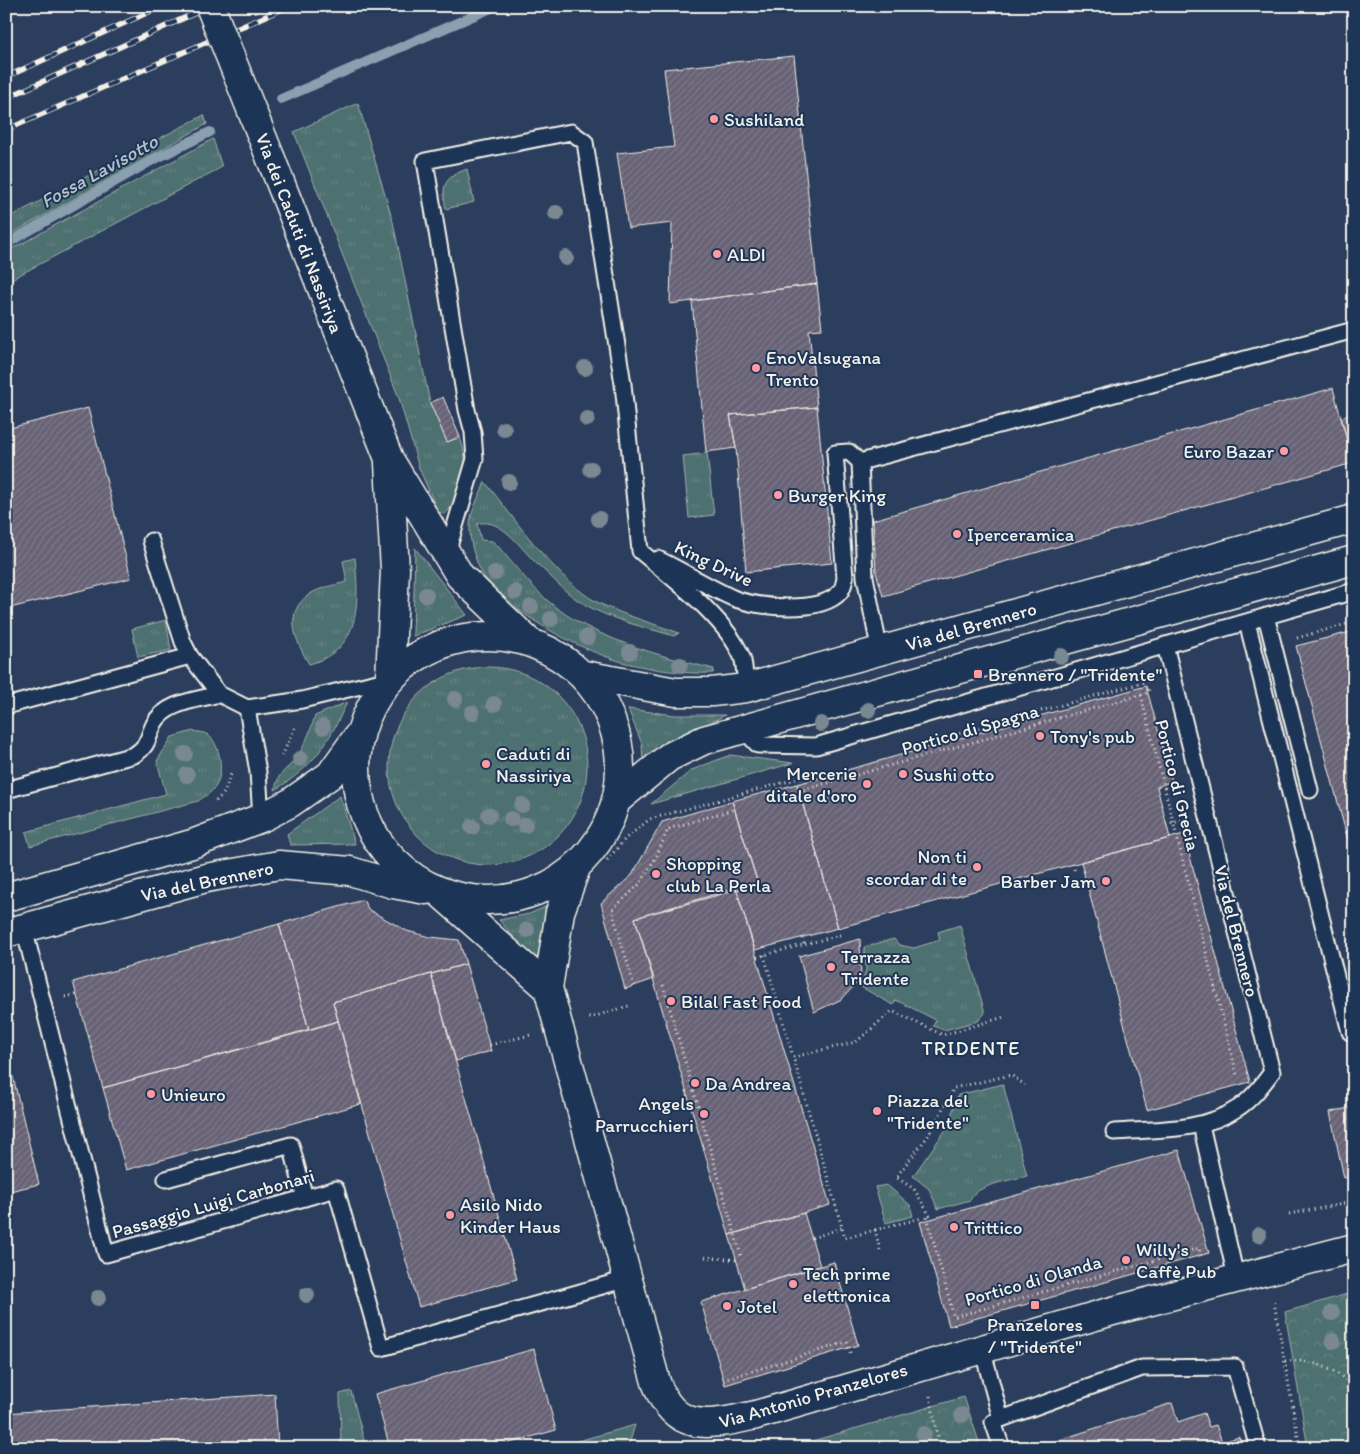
<svg xmlns="http://www.w3.org/2000/svg" width="1360" height="1454" font-family="Itim,sans-serif">
	<defs>
		<pattern id="grass-tufts" width="24" height="20" patternUnits="userSpaceOnUse" patternTransform="scale(1.25)"><rect width="24" height="20" fill="#4d6f6f"/><path d="M3 7l-1-3M5 7V3M7 7l1-3M15 17l-1-3M17 17v-4M19 17l1-3" fill="none" stroke="#678484"/></pattern>
		<pattern id="park-crowns" width="20" height="18" patternUnits="userSpaceOnUse" patternTransform="scale(1.25)"><rect width="20" height="18" fill="#4d6f6f"/><path d="M2 6a3 3 0 1 1 6 0M12 15a3 3 0 1 1 6 0" fill="none" stroke="#678484"/></pattern>
		<pattern id="building-hatch" width="6" height="6" patternUnits="userSpaceOnUse" patternTransform="scale(1.25)"><rect width="6" height="6" fill="#686276"/><path d="M-1 1l2-2M0 6l6-6M5 7l2-2" fill="none" stroke="#7e798a"/></pattern>
	</defs>
	<rect width="100%" height="100%" fill="#2c3e5d"/>
	<filter id="ink" filterUnits="userSpaceOnUse"><feTurbulence type="fractalNoise" baseFrequency=".02" numOctaves="2"/><feDisplacementMap in="SourceGraphic" scale="10" xChannelSelector="R" yChannelSelector="G"/><feConvolveMatrix kernelMatrix="1 2 1 2 8 2 1 2 1" color-interpolation-filters="sRGB"/></filter>
	<g filter="url(#ink)">
		<path fill="url(#grass-tufts)" stroke="#a0b0ac" d="M358 103 393 222 430 403 447 442 460 437C463 447 466 457 465 468 464 481 455 508 444 514L438 512 419 468 399 398 294 132Z
			M204 115 207 124 6 237V219Z
			M213 139 222 167 6 282V252Z
			M467 169 474 202 446 209C441 185 444 178 467 169Z
			M707 453 714 515 689 518 683 456Z
			M485 482C515 519 551 572 590 598 612 612 653 623 679 633L674 636C644 627 611 620 584 604 566 594 552 577 537 564 521 549 501 516 477 524L481 540 492 541 497 545C513 564 529 584 548 601 591 638 660 656 714 669L713 673C684 674 655 670 626 663 582 651 519 618 489 583 477 569 469 544 470 526 470 512 480 495 485 482Z
			M415 548 467 615 413 636Z
			M355 558C359 602 362 650 309 664 296 642 282 612 310 594 321 587 335 585 347 582L343 561Z
			M166 620 171 650 138 657 132 629Z
			M389 766a99 99 0 1 1 198 0a99 99 0 1 1-198 0Z
			M347 702C328 744 314 766 275 790 278 773 282 774 293 762 304 749 310 732 315 716Z
			M628 709 675 715H725L680 738 643 763 642 744Z
			M193 731C198 732 204 732 208 735 221 745 224 772 216 786 212 792 204 797 198 801L30 846 26 832 166 794 157 761 172 737Z
			M730 755 793 763 651 804 692 770Z
			M340 796 355 844 290 845 287 834Z
			M557 902 545 982 523 948 499 920 529 914Z
			M960 925 985 1013 978 1021 944 1030 933 1026 936 1020 896 1000 893 1005 861 987 866 969 864 947 894 939 899 945 914 948 940 940 938 932Z
			M1003 1084 1027 1176C1013 1180 974 1185 970 1200L938 1209 929 1189 913 1176 947 1128 958 1095Z
			M887 1185 910 1205 913 1216 886 1223 875 1187Z
			M351 1391 366 1448H341L340 1394Z
			M635 1425 628 1448H553Z"/>
		<path fill="url(#park-crowns)" stroke="#a0b0ac" d="M1354 1292V1448H1308L1285 1312Z
			M964 1397 981 1448H788Z"/>
		<g fill="none" stroke-linecap="round" stroke-linejoin="round">
			<path stroke="#8a9fb0" stroke-width="10" d="M281 99 496 6
				M6 244 151 161 210 132"/>
		</g>
		<path fill="url(#building-hatch)" stroke="#f4f1e8" d="M794 56 817 284 670 304 672 223 628 228 617 153 674 147 664 69Z
			M817 284 822 329 809 330 817 407 730 415 736 448 706 452 692 301Z
			M1333 388 1353 463 883 596 876 572 873 520Z
			M443 397 460 437 447 442 430 403Z
			M817 407 832 563 746 572 736 448 730 415Z
			M88 408 131 578 6 609V429Z
			M1354 413V449L1350 451 1341 417Z
			M1354 631V831L1346 833 1296 646Z
			M1146 686 1172 781 1157 787 1170 838 838 928 797 784Z
			M797 784 838 928 755 950 736 888 758 884 732 801Z
			M732 801 758 884 635 918 654 979 625 989 601 903 632 875 662 822Z
			M1354 831V862L1346 833Z
			M1184 834 1250 1082 1147 1110 1081 862Z
			M736 888 830 1205 729 1235 635 918Z
			M363 900 369 910 407 931 430 937 459 940 466 964 333 1002 338 1021 309 1030 279 924Z
			M279 924 309 1030 103 1088 73 982Z
			M860 939 861 978 842 999 814 1012 799 956Z
			M466 964 491 1051 456 1061 431 974Z
			M431 974 517 1279 419 1307 333 1002Z
			M338 1021 361 1104 126 1170 103 1088Z
			M6 1048 39 1184 6 1192Z
			M1354 1107V1176L1344 1178 1330 1112Z
			M1179 1150 1209 1253 949 1326 920 1222Z
			M804 1213 820 1266 745 1289 729 1235Z
			M834 1262 858 1345 725 1385 701 1302Z
			M534 1349 556 1430 492 1448H390L375 1394Z
			M275 1394 278 1448H6V1413Z
			M1172 1403 1178 1422 1204 1413 1209 1427 1216 1425 1222 1442 1239 1437 1243 1448H1035Z"/>
		<g fill="none" stroke-linecap="round" stroke-linejoin="round">
			<g stroke="#f4f1e8" stroke-width="19">
				<path id="service" d="M860 462 1354 330
					M860 462 865 577 880 652
					M151 541 183 642 190 656 219 694 247 708 302 700 390 679
					M447 553 475 459 473 432 467 410 425 161 571 132 585 142 623 384 640 551C672 578 726 618 742 657 745 666 745 679 746 688
					M658 559C683 571 708 587 733 598 757 608 821 614 840 592 843 589 844 583 845 578L835 453 849 452 860 462
					M1266 616 1310 790
					M1247 622 1350 1032 1354 1031
					M6 706 190 656
					M247 708 258 772 261 818
					M743 729 758 745 816 746 1354 591
					M6 790 134 755C149 745 147 739 154 724 165 702 198 700 219 694
					M24 928 106 1254 336 1189 381 1348 627 1279
					M1201 1125 1236 1277
					M1114 1132C1155 1129 1203 1132 1238 1108 1252 1099 1262 1085 1272 1072L1165 645
					M166 1179 291 1145 305 1198
					M982 1348 1001 1419
					M1002 1448 993 1422 1142 1368 1235 1367 1258 1448"/>
			</g>
			<g stroke="#f4f1e8" stroke-width="31">
				<path id="minor" d="M576 868 560 912 548 988 656 1382C675 1435 711 1425 756 1415L1109 1312 1354 1248
					M439 892 548 988"/>
			</g>
			<g stroke="#f4f1e8" stroke-width="31">
				<path id="secondary" d="M271 159 389 459 460 576 528 641
					M389 463 395 570 390 679
					M356 768a132 132 0 1 1 264 0a132 132 0 1 1-264 0Z
					M584 675 676 692H712L746 688 1354 519
					M617 800 669 757 704 740 1354 560
					M6 897 192 844 261 818 290 803 330 775 358 736
					M6 933 206 878 279 865 350 871 393 884 426 890"/>
			</g>
			<path stroke="#f4f1e8" stroke-width="3" stroke-dasharray="1 4" stroke-linecap="butt" d="M1297 638 1354 622
				M1141 695 1237 1075
				M911 747 1148 681
				M282 756 296 725
				M799 791 1148 693 1149 688
				M216 801 224 793 231 774 233 773
				M1166 825 1183 820
				M607 860 626 838 650 819 818 773
				M1073 864 1075 872
				M802 938 804 944
				M764 955 845 1238 875 1230 881 1254
				M757 957 840 935
				M663 985 742 1259
				M634 986 612 910 640 884 657 855 668 829 735 809
				M65 997 77 994
				M589 1018 632 1005
				M490 1045 530 1035
				M793 1057 856 1042 892 1011 943 1035 1004 1017
				M1289 1214 1354 1202
				M930 1216 914 1189 896 1177 928 1136 954 1088 1011 1075 1025 1085
				M927 1217 954 1317 1199 1248 1201 1257
				M875 1230 922 1218
				M812 1238 842 1228
				M705 1257 737 1260
				M1274 1302 1300 1448
				M1285 1361C1313 1359 1334 1368 1354 1387
				M723 1380 847 1342 851 1355
				M930 1396 940 1448
				M653 1448 660 1441"/>
			<use href="#service" stroke="#1d3557" stroke-width="15"/>
			<use href="#minor" stroke="#1d3557" stroke-width="28"/>
			<use href="#secondary" stroke="#1d3557" stroke-width="28"/>
			<g stroke="#f4f1e8" stroke-width="5.5">
				<path id="rail" d="M6 77 162 6
					M6 98 211 6
					M6 130 289 6"/>
			</g>
			<use href="#rail" stroke="#1d3557" stroke-width="4" stroke-dasharray="11" stroke-linecap="butt"/>
			<g stroke="#f4f1e8" stroke-width="31" stroke-linecap="butt">
				<path id="secondary-bridge" d="M210 6 271 159"/>
			</g>
			<use href="#secondary-bridge" stroke="#1d3557" stroke-width="28"/>
		</g>
		<g fill="#7a8892">
			<circle cx="556" cy="213" r="8"/>
			<circle cx="566" cy="258" r="8"/>
			<circle cx="585" cy="368" r="8"/>
			<circle cx="587" cy="419" r="8"/>
			<circle cx="504" cy="429" r="8"/>
			<circle cx="591" cy="469" r="8"/>
			<circle cx="509" cy="482" r="8"/>
			<circle cx="599" cy="519" r="8"/>
			<circle cx="495" cy="573" r="8"/>
			<circle cx="515" cy="592" r="8"/>
			<circle cx="426" cy="595" r="8"/>
			<circle cx="531" cy="607" r="8"/>
			<circle cx="551" cy="619" r="8"/>
			<circle cx="587" cy="637" r="8"/>
			<circle cx="630" cy="652" r="8"/>
			<circle cx="1061" cy="656" r="8"/>
			<circle cx="680" cy="665" r="8"/>
			<circle cx="455" cy="699" r="8"/>
			<circle cx="494" cy="704" r="8"/>
			<circle cx="868" cy="710" r="8"/>
			<circle cx="472" cy="713" r="8"/>
			<circle cx="821" cy="724" r="8"/>
			<circle cx="323" cy="727" r="8"/>
			<circle cx="185" cy="754" r="8"/>
			<circle cx="300" cy="759" r="8"/>
			<circle cx="187" cy="775" r="8"/>
			<circle cx="522" cy="805" r="8"/>
			<circle cx="489" cy="815" r="8"/>
			<circle cx="511" cy="819" r="8"/>
			<circle cx="525" cy="825" r="8"/>
			<circle cx="472" cy="827" r="8"/>
			<circle cx="527" cy="930" r="8"/>
			<circle cx="1259" cy="1235" r="8"/>
			<circle cx="307" cy="1295" r="8"/>
			<circle cx="98" cy="1298" r="8"/>
			<circle cx="1332" cy="1313" r="8"/>
			<circle cx="1333" cy="1341" r="8"/>
			<circle cx="962" cy="1415" r="8"/>
			<circle cx="924" cy="1434" r="8"/>
		</g>
	</g>
	<g fill="#ff9aa2" stroke="#1d3557" stroke-width="2">
		<circle cx="714" cy="119" r="5"/>
		<circle cx="717" cy="254" r="5"/>
		<circle cx="756" cy="368" r="5"/>
		<circle cx="1284" cy="451" r="5"/>
		<circle cx="778" cy="495" r="5"/>
		<circle cx="957" cy="534" r="5"/>
		<rect x="973" y="669" width="10" height="10" rx="2.5"/>
		<circle cx="1040" cy="736" r="5"/>
		<circle cx="486" cy="764" r="5"/>
		<circle cx="903" cy="774" r="5"/>
		<circle cx="867" cy="784" r="5"/>
		<circle cx="977" cy="867" r="5"/>
		<circle cx="656" cy="874" r="5"/>
		<circle cx="1106" cy="881" r="5"/>
		<circle cx="831" cy="967" r="5"/>
		<circle cx="671" cy="1001" r="5"/>
		<circle cx="695" cy="1083" r="5"/>
		<circle cx="151" cy="1094" r="5"/>
		<circle cx="877" cy="1111" r="5"/>
		<circle cx="704" cy="1114" r="5"/>
		<circle cx="450" cy="1215" r="5"/>
		<circle cx="954" cy="1227" r="5"/>
		<circle cx="1126" cy="1260" r="5"/>
		<circle cx="793" cy="1284" r="5"/>
		<rect x="1030" y="1300" width="10" height="10" rx="2.5"/>
		<circle cx="727" cy="1306" r="5"/>
	</g>
	<g text-anchor="middle" stroke-width="4" stroke-linejoin="round" paint-order="stroke">
		<g font-size="19" fill="#f4f1e8" stroke="#1d3557" text-anchor="start">
			<text x="724" y="126">Sushiland</text>
			<text x="727" y="261">ALDI</text>
			<text x="766" y="364">EnoValsugana<tspan x="766" dy="22">Trento</tspan></text>
			<text x="1274" y="458" text-anchor="end">Euro Bazar</text>
			<text x="788" y="502">Burger King</text>
			<text x="967" y="541">Iperceramica</text>
			<text x="988" y="681">Brennero / "Tridente"</text>
			<text x="1050" y="743">Tony's pub</text>
			<text x="496" y="760">Caduti di<tspan x="496" dy="22">Nassiriya</tspan></text>
			<text x="857" y="780" text-anchor="end">Mercerie<tspan x="857" dy="22">ditale d'oro</tspan></text>
			<text x="913" y="781">Sushi otto</text>
			<text x="967" y="863" text-anchor="end">Non ti<tspan x="967" dy="22">scordar di te</tspan></text>
			<text x="666" y="870">Shopping<tspan x="666" dy="22">club La Perla</tspan></text>
			<text x="1096" y="888" text-anchor="end">Barber Jam</text>
			<text x="841" y="963">Terrazza<tspan x="841" dy="22">Tridente</tspan></text>
			<text x="681" y="1008">Bilal Fast Food</text>
			<text x="705" y="1090">Da Andrea</text>
			<text x="161" y="1101">Unieuro</text>
			<text x="887" y="1107">Piazza del<tspan x="887" dy="22">"Tridente"</tspan></text>
			<text x="694" y="1110" text-anchor="end">Angels<tspan x="694" dy="22">Parrucchieri</tspan></text>
			<text x="460" y="1211">Asilo Nido<tspan x="460" dy="22">Kinder Haus</tspan></text>
			<text x="964" y="1234">Trittico</text>
			<text x="1136" y="1256">Willy's<tspan x="1136" dy="22">Caffè Pub</tspan></text>
			<text x="803" y="1280">Tech prime<tspan x="803" dy="22">elettronica</tspan></text>
			<text x="737" y="1313">Jotel</text>
			<text x="1035" y="1331" text-anchor="middle">Pranzelores<tspan x="1035" dy="22">/ "Tridente"</tspan></text>
		</g>
		<g font-size="19" fill="#f4f1e8" stroke="#1d3557">
			<text transform="translate(300 233) rotate(69)" y="7">Via dei Caduti di Nassiriya</text>
			<text transform="translate(714 563) rotate(25)" y="7">King Drive</text>
			<text transform="translate(971 626) rotate(-16)" y="7">Via del Brennero</text>
			<text transform="translate(970 729) rotate(-16)" y="7">Portico di Spagna</text>
			<text transform="translate(1178 785) rotate(76)" y="7">Portico di Grecia</text>
			<text transform="translate(207 881) rotate(-12)" y="7">Via del Brennero</text>
			<text transform="translate(1237 931) rotate(76)" y="7">Via del Brennero</text>
			<text transform="translate(213 1203) rotate(-16)" y="7">Passaggio Luigi Carbonari</text>
			<text transform="translate(1033 1280) rotate(-16)" y="7">Portico di Olanda</text>
			<text transform="translate(813 1395) rotate(-16)" y="7">Via Antonio Pranzelores</text>
		</g>
		<g font-size="20" font-style="italic" fill="#b6c1c7" stroke="#1d3557">
			<text transform="translate(99 171) rotate(-29)" y="7">Fossa Lavisotto</text>
		</g>
		<g font-size="20" letter-spacing="1" fill="#f4f1e8" stroke="#1d3557">
			<text x="971" y="1055">TRIDENTE</text>
		</g>
	</g>
	<rect width="1360" height="1454" fill="none" stroke="#1d3557" stroke-width="25"/>
	<rect x="12" y="12" width="1335" height="1429" fill="none" stroke="#f4f1e8" stroke-width="2" filter="url(#ink)"/>
</svg>
